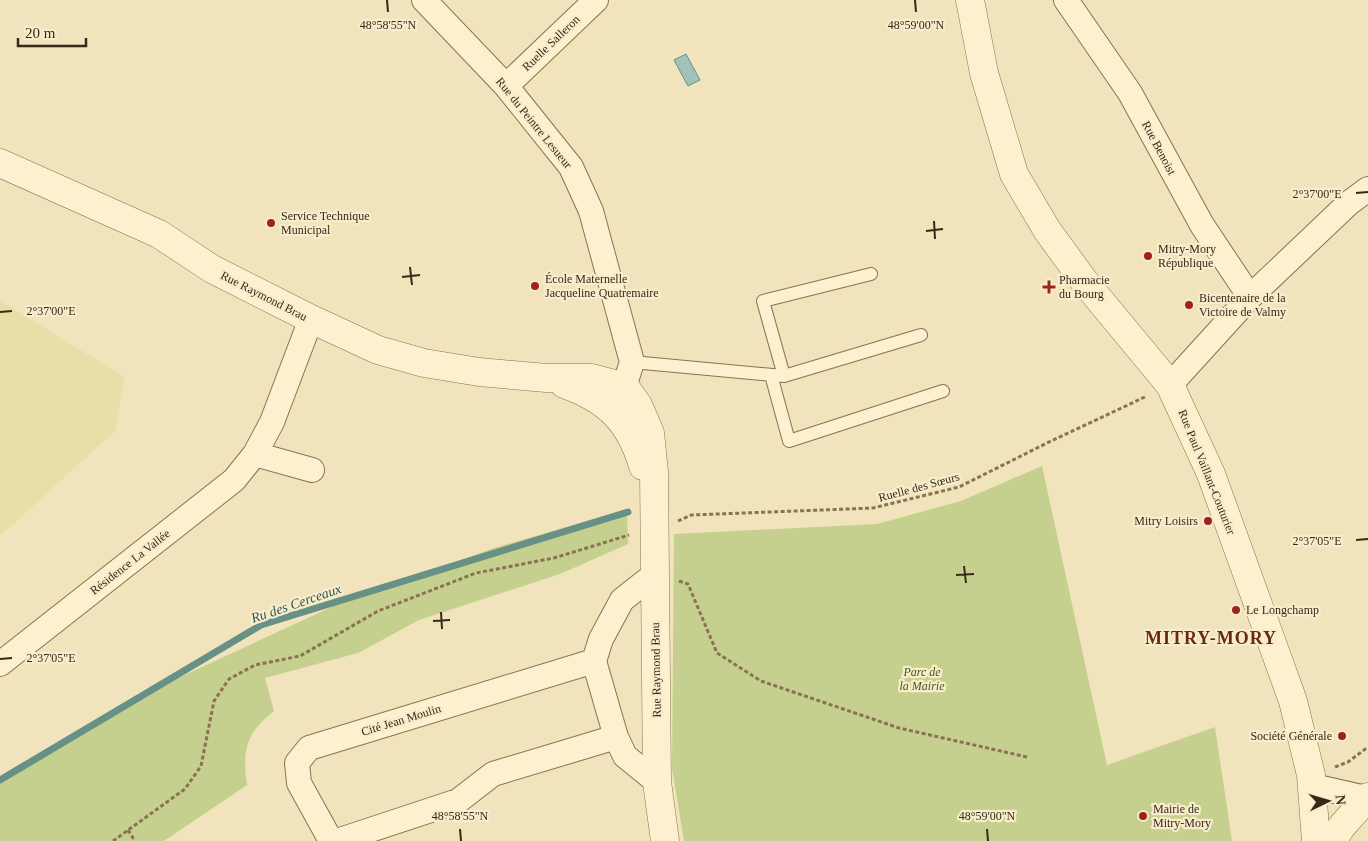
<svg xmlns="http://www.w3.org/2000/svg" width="1368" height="841" font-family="Georgia,serif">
	<rect width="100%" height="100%" fill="#f1e3bb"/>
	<path fill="#e8dfa8" d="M0 301 125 377 115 431 0 536Z"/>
	<path fill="#c6d08e" d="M1042 466 1107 765 1215 727 1232 841H684L672 768 674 534 877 524 961 501Z
		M627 509 628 544 560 574 419 620 358 653 265 678 274 711C246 733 242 750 247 785L164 841H0V777L124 703 338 604 494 548Z"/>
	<path fill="#a0c2b9" stroke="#679087" d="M686 54 700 80 688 86 674 60Z"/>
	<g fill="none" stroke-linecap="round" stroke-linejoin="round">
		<path stroke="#679087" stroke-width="7" d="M0 780 261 625 628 512"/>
		<g stroke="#8a7253" stroke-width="14">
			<path id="service" d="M632 362 784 376 921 335
				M771 375 789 441 943 391
				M784 376 763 301 871 274"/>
		</g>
		<g stroke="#8a7253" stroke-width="26">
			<path id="minor" d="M424 0 506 86 571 167 591 211 632 362 619 403
				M1066 0 1130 93 1202 225 1250 297
				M506 86 596 0
				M1170 385 1250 297 1349 203 1368 189
				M255 454 312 470
				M655 574 622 600 601 639 594 661 616 737 625 756 657 782
				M0 664 234 480 255 454 272 422 311 319
				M1313 786 1366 798
				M331 841 299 783 297 763 309 748 594 661
				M337 841 458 801 493 774 616 737"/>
		</g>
		<g stroke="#8a7253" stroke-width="29">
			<path id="tertiary" d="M970 0 984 73 1014 174 1047 230 1084 281 1170 385 1211 474 1293 701 1311 775 1316 841
				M0 163 159 234 212 269 311 319 378 350 424 363 479 372 546 378H592L625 387 638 405 650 433 654 472 657 782 665 841
				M564 384C607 399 630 421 643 466
				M1332 841 1342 826 1368 797"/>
		</g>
		<path stroke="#8a7253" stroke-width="3" stroke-dasharray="4 2.5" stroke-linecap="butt" d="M678 521 691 515 873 508 959 487 1049 442 1147 396
			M679 581 688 584 717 653 761 681 899 728 1027 757
			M1335 767 1348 762 1368 747
			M128 830 135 841
			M113 841 185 789 201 766 214 701 229 679 255 665 300 656 378 611 476 573 554 558 629 535"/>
		<use href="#service" stroke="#fcf0ce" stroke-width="12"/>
		<use href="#minor" stroke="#fcf0ce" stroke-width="24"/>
		<use href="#tertiary" stroke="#fcf0ce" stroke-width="28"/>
	</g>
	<path fill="none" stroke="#37291a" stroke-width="2" d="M387 0 388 12M915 0 916 12M1356 193 1368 192M934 221 935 239M926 231 943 229M410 267 412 285M402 277 420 275M0 312 12 311M1356 540 1368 539M964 566 966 583M956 575 974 574M441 612 442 629M433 621 450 620M0 659 12 658M460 829 461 841M987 829 988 841"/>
	<g fill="#9e221e" stroke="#f8edcb" stroke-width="2">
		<circle cx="271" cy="223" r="5"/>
		<circle cx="1148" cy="256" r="5"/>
		<circle cx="535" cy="286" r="5"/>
		<path d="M1046.5 279.5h5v5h5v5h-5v5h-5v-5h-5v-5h5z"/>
		<circle cx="1189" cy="305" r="5"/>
		<circle cx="1208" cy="521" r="5"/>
		<circle cx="1236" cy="610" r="5"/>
		<circle cx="1342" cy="736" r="5"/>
		<circle cx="1143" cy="816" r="5"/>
	</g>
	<g text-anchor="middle" stroke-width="4.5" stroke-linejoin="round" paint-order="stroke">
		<g font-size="12" fill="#37291a" stroke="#f8edcb">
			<text transform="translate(551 43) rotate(-44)" y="4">Ruelle Salleron</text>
			<text transform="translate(534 123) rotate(51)" y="4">Rue du Peintre Lesueur</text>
			<text transform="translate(1159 148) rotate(62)" y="4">Rue Benoist</text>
			<text transform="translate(264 296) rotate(27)" y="4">Rue Raymond Brau</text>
			<text transform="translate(1207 472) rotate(68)" y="4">Rue Paul Vaillant-Couturier</text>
			<text transform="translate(919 487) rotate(-15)" y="4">Ruelle des Sœurs</text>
			<text transform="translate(130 562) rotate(-38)" y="4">Résidence La Vallée</text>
			<text transform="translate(656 670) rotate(-91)" y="4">Rue Raymond Brau</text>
			<text transform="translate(401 720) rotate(-17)" y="4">Cité Jean Moulin</text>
		</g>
		<g font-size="12" fill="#37291a" stroke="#f8edcb" text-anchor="start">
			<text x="281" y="220">Service Technique<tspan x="281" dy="14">Municipal</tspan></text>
			<text x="1158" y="253">Mitry-Mory<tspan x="1158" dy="14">République</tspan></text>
			<text x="545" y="283">École Maternelle<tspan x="545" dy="14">Jacqueline Quatremaire</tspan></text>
			<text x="1059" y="284">Pharmacie<tspan x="1059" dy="14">du Bourg</tspan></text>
			<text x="1199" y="302">Bicentenaire de la<tspan x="1199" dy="14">Victoire de Valmy</tspan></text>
			<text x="1198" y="525" text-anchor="end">Mitry Loisirs</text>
			<text x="1246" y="614">Le Longchamp</text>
			<text x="1332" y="740" text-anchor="end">Société Générale</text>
			<text x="1153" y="813">Mairie de<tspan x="1153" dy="14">Mitry-Mory</tspan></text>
		</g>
		<g font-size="12" font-style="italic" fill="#46561f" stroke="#f8edcb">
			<text x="922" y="676">Parc de<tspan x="922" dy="14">la Mairie</tspan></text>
		</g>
		<g font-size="14" font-style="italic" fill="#285957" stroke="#f8edcb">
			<text transform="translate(296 603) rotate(-19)" y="5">Ru des Cerceaux</text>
		</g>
		<g font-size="18" font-weight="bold" letter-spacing="1" fill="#682916" stroke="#f8edcb">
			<text x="1211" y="644">MITRY-MORY</text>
		</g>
	</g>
	<g font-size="12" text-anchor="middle" fill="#37291a" stroke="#f8edcb" stroke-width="4.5" stroke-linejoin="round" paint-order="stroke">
		<text x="388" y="29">48°58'55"N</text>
		<text x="916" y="29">48°59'00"N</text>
		<text x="1317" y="198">2°37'00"E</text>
		<text x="51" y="315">2°37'00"E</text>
		<text x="1317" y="545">2°37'05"E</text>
		<text x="51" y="662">2°37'05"E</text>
		<text x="460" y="820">48°58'55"N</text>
		<text x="987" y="820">48°59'00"N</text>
	</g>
	<g transform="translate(1328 801) rotate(85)" stroke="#f8edcb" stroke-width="4" paint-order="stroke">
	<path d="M0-4L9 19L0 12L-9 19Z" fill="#37291a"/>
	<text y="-8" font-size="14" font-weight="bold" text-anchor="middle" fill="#37291a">N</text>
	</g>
	<path d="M18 38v8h68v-8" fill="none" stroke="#37291a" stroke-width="2.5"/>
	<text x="25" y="38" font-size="15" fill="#37291a" stroke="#f8edcb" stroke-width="4" paint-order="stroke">20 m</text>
</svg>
